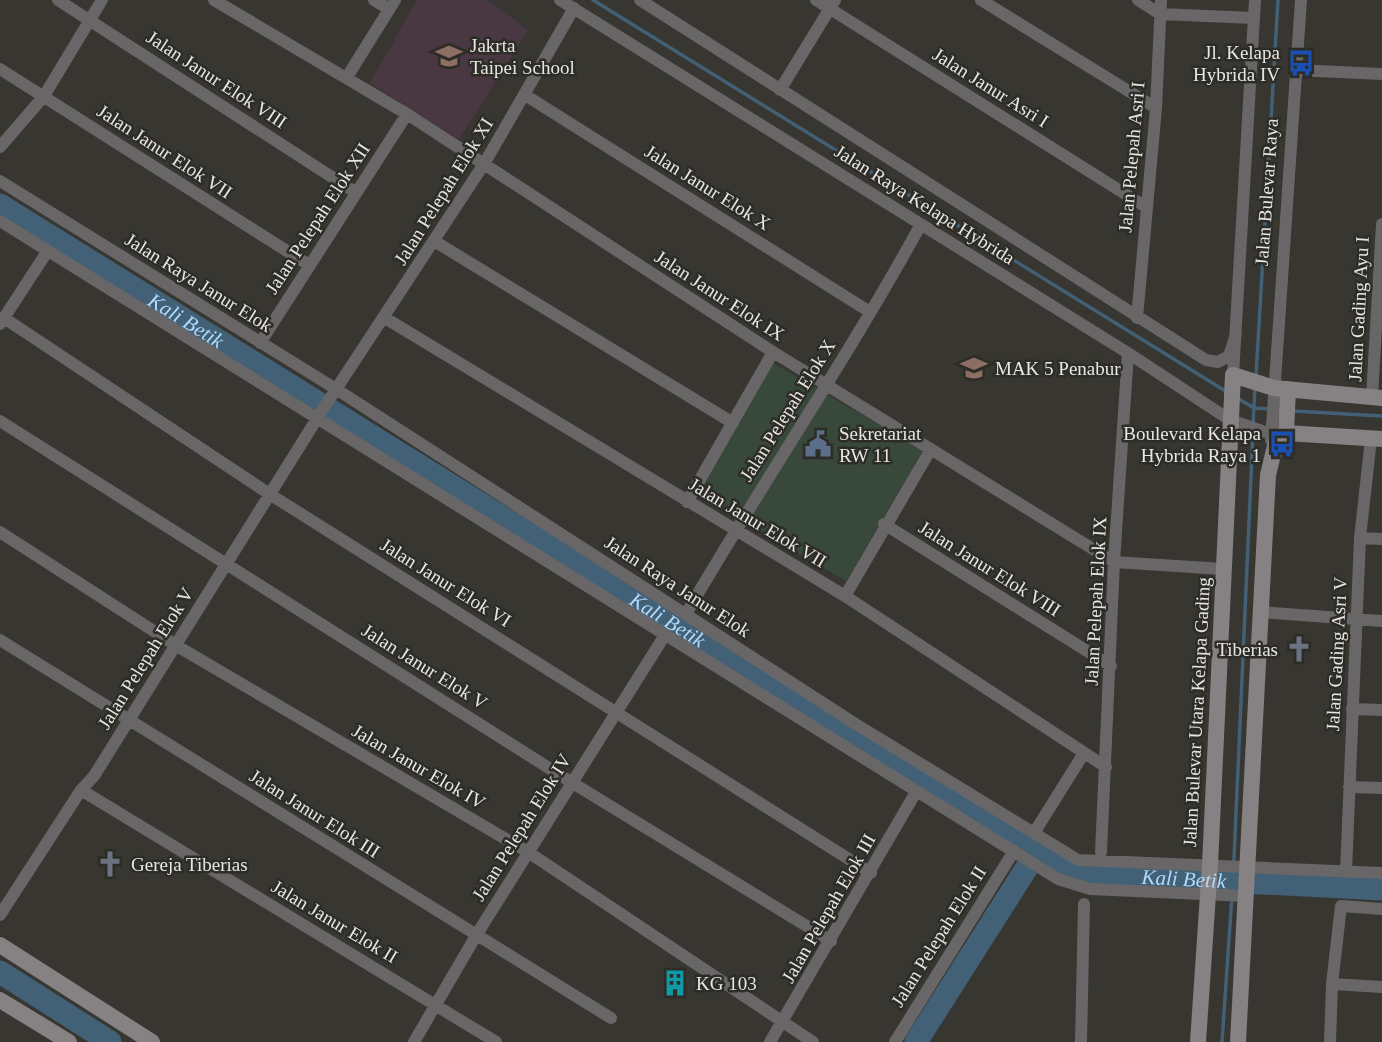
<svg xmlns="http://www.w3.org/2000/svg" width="1382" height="1042" font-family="Georgia,serif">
	<rect width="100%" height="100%" fill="#373631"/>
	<path fill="#493741" d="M417 0H488L528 30 459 140 370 83Z"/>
	<path fill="#38493b" d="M773 363 923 450 846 581 696 494Z"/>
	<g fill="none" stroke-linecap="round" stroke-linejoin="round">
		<path stroke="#426076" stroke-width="3.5" d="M593 0 1227 392
			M1256 376 1278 0
			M1237 398 1254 408 1272 409
			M1293 411 1382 416
			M1253 425 1255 387
			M1222 1042 1233 881 1253 432"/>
		<g stroke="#426076" stroke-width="23">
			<path id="s1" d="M0 205 1060 864 1085 874 1382 889"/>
			<path d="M0 972 110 1042"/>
			<path d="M916 1042 1038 850"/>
		</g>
		<path stroke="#696667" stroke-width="12" d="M58 0 355 192
			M214 0 407 114 773 352 1114 562 1223 569
			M374 0 389 9
			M560 0 1128 353 1230 420 1271 434
			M640 0 1206 360 1218 362 1229 356 1236 334
			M816 0 1146 207
			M981 0 1156 108
			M1138 0 1160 14 1254 18
			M0 69 309 265
			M1296 70 1382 74
			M347 77 395 0
			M780 90 835 0
			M525 95 870 312
			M0 147 44 96 102 0
			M0 181 336 389 854 723 1078 860 1382 873
			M0 221 1058 879 1090 889 1246 896
			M434 241 733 423
			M4 318 271 495 871 873
			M385 318 845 596 1106 767
			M1137 318 1156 108 1161 0
			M0 324 47 252
			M260 343 407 114
			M1233 375 1255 0
			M1372 397 1382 224
			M0 421 571 782 831 941
			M1271 440 1301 0
			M687 502 773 352
			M884 524 1111 666
			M0 532 177 646 528 852 813 1042
			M1360 538 1382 539
			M845 596 931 449
			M1261 612 1382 621
			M686 614C762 483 847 359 920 226
			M0 640 611 1018
			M1352 709 1382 710
			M1349 787 1382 788
			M81 790 496 1042
			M1034 833 1084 753
			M1101 852 1114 562 1128 353
			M1346 871 1360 538 1371 439
			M0 915 81 790 94 776 323 409 484 164 574 8
			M1332 984 1382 987
			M414 1042 477 934 665 635
			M770 1042 916 792
			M895 1042 1014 851
			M1081 1042 1084 904
			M1330 1042 1332 984 1341 906 1382 909"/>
		<path stroke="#868182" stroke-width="16" d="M1286 433 1288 389
			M0 945 152 1042
			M0 1000 69 1042
			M1198 1042 1210 865 1233 375 1274 388 1382 398
			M1238 1042 1268 475 1276 442 1286 433 1382 439"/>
	</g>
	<defs>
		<g id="school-bare" transform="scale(2.1)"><path d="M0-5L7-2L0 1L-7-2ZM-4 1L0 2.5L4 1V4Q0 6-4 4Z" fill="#8d6e63" stroke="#2d2c27" stroke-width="2.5" paint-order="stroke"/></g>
		<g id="bus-bare" transform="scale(2.1)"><path d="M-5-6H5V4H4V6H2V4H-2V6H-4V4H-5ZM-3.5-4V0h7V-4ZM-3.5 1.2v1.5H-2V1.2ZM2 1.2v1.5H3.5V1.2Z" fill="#1a4fb4" stroke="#2d2c27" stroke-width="2.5" paint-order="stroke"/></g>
		<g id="civic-bare" transform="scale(2.1)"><path d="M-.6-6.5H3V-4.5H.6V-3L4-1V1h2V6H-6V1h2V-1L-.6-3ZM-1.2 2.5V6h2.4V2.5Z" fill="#5c6f8a" stroke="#2d2c27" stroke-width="2.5" paint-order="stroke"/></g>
		<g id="church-bare" transform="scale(2.1)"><path d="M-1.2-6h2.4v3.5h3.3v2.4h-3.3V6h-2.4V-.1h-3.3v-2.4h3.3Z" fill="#6b7280" stroke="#2d2c27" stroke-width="2.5" paint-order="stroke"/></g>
		<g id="building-bare" transform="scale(2.1)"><path d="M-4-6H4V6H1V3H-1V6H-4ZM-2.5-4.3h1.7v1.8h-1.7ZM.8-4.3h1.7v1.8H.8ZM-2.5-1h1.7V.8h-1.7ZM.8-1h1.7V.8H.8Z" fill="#0f9aa8" stroke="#2d2c27" stroke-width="2.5" paint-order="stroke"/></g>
	</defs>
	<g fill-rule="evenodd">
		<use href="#school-bare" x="449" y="56"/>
		<use href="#bus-bare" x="1301" y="63"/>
		<use href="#school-bare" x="974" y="368"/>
		<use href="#civic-bare" x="818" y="444"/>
		<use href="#bus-bare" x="1282" y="444"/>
		<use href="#church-bare" x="1299" y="649"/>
		<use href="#church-bare" x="110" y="864"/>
		<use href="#building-bare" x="675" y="983"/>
	</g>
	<g text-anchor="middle" stroke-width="5" stroke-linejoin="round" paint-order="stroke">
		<g font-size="19" fill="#e7e6e3" stroke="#2d2c27" text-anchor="start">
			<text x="470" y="52">Jakrta<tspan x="470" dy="22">Taipei School</tspan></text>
			<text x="1280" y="59" text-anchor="end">Jl. Kelapa<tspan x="1280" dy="22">Hybrida IV</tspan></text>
			<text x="995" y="375">MAK 5 Penabur</text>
			<text x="839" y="440">Sekretariat<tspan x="839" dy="22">RW 11</tspan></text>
			<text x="1261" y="440" text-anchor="end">Boulevard Kelapa<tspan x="1261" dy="22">Hybrida Raya 1</tspan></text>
			<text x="1278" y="656" text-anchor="end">Tiberias</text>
			<text x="131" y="871">Gereja Tiberias</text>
			<text x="696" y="990">KG 103</text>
		</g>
		<g font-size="19" fill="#e7e6e3" stroke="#2d2c27">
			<text transform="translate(217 79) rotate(33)" y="7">Jalan Janur Elok VIII</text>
			<text transform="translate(991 87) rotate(32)" y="7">Jalan Janur Asri I</text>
			<text transform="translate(165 151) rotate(33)" y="7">Jalan Janur Elok VII</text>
			<text transform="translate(1131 157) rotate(-85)" y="7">Jalan Pelepah Asri I</text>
			<text transform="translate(708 187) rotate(32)" y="7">Jalan Janur Elok X</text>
			<text transform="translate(443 191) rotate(-58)" y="7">Jalan Pelepah Elok XI</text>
			<text transform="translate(1266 192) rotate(-86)" y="7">Jalan Bulevar Raya</text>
			<text transform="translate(925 204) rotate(32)" y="7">Jalan Raya Kelapa Hybrida</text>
			<text transform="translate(317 218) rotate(-57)" y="7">Jalan Pelepah Elok XII</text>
			<text transform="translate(199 282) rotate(32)" y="7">Jalan Raya Janur Elok</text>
			<text transform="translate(720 295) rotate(33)" y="7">Jalan Janur Elok IX</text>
			<text transform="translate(1358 309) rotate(-87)" y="7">Jalan Gading Ayu I</text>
			<text transform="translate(787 410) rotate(-58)" y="7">Jalan Pelepah Elok X</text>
			<text transform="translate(758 522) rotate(31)" y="7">Jalan Janur Elok VII</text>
			<text transform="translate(990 568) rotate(32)" y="7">Jalan Janur Elok VIII</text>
			<text transform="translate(446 582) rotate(32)" y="7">Jalan Janur Elok VI</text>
			<text transform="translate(678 586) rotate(33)" y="7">Jalan Raya Janur Elok</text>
			<text transform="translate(1095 601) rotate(-87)" y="7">Jalan Pelepah Elok IX</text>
			<text transform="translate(1336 654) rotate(-87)" y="7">Jalan Gading Asri V</text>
			<text transform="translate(145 658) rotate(-58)" y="7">Jalan Pelepah Elok V</text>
			<text transform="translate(425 666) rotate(32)" y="7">Jalan Janur Elok V</text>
			<text transform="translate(1196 712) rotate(-87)" y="7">Jalan Bulevar Utara Kelapa Gading</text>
			<text transform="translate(419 766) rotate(30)" y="7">Jalan Janur Elok IV</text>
			<text transform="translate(315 813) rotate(32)" y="7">Jalan Janur Elok III</text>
			<text transform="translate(521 827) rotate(-58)" y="7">Jalan Pelepah Elok IV</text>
			<text transform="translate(828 908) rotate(-60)" y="7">Jalan Pelepah Elok III</text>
			<text transform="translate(335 921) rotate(31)" y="7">Jalan Janur Elok II</text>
			<text transform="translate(938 936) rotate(-58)" y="7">Jalan Pelepah Elok II</text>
		</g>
		<g font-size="21" font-style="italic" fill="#b0dafb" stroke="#2d2c27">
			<text dy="7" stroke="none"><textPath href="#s1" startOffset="219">Kali Betik</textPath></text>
			<text dy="7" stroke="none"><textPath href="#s1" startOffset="786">Kali Betik</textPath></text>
			<text dy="7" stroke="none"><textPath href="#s1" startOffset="1374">Kali Betik</textPath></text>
		</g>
	</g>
</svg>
